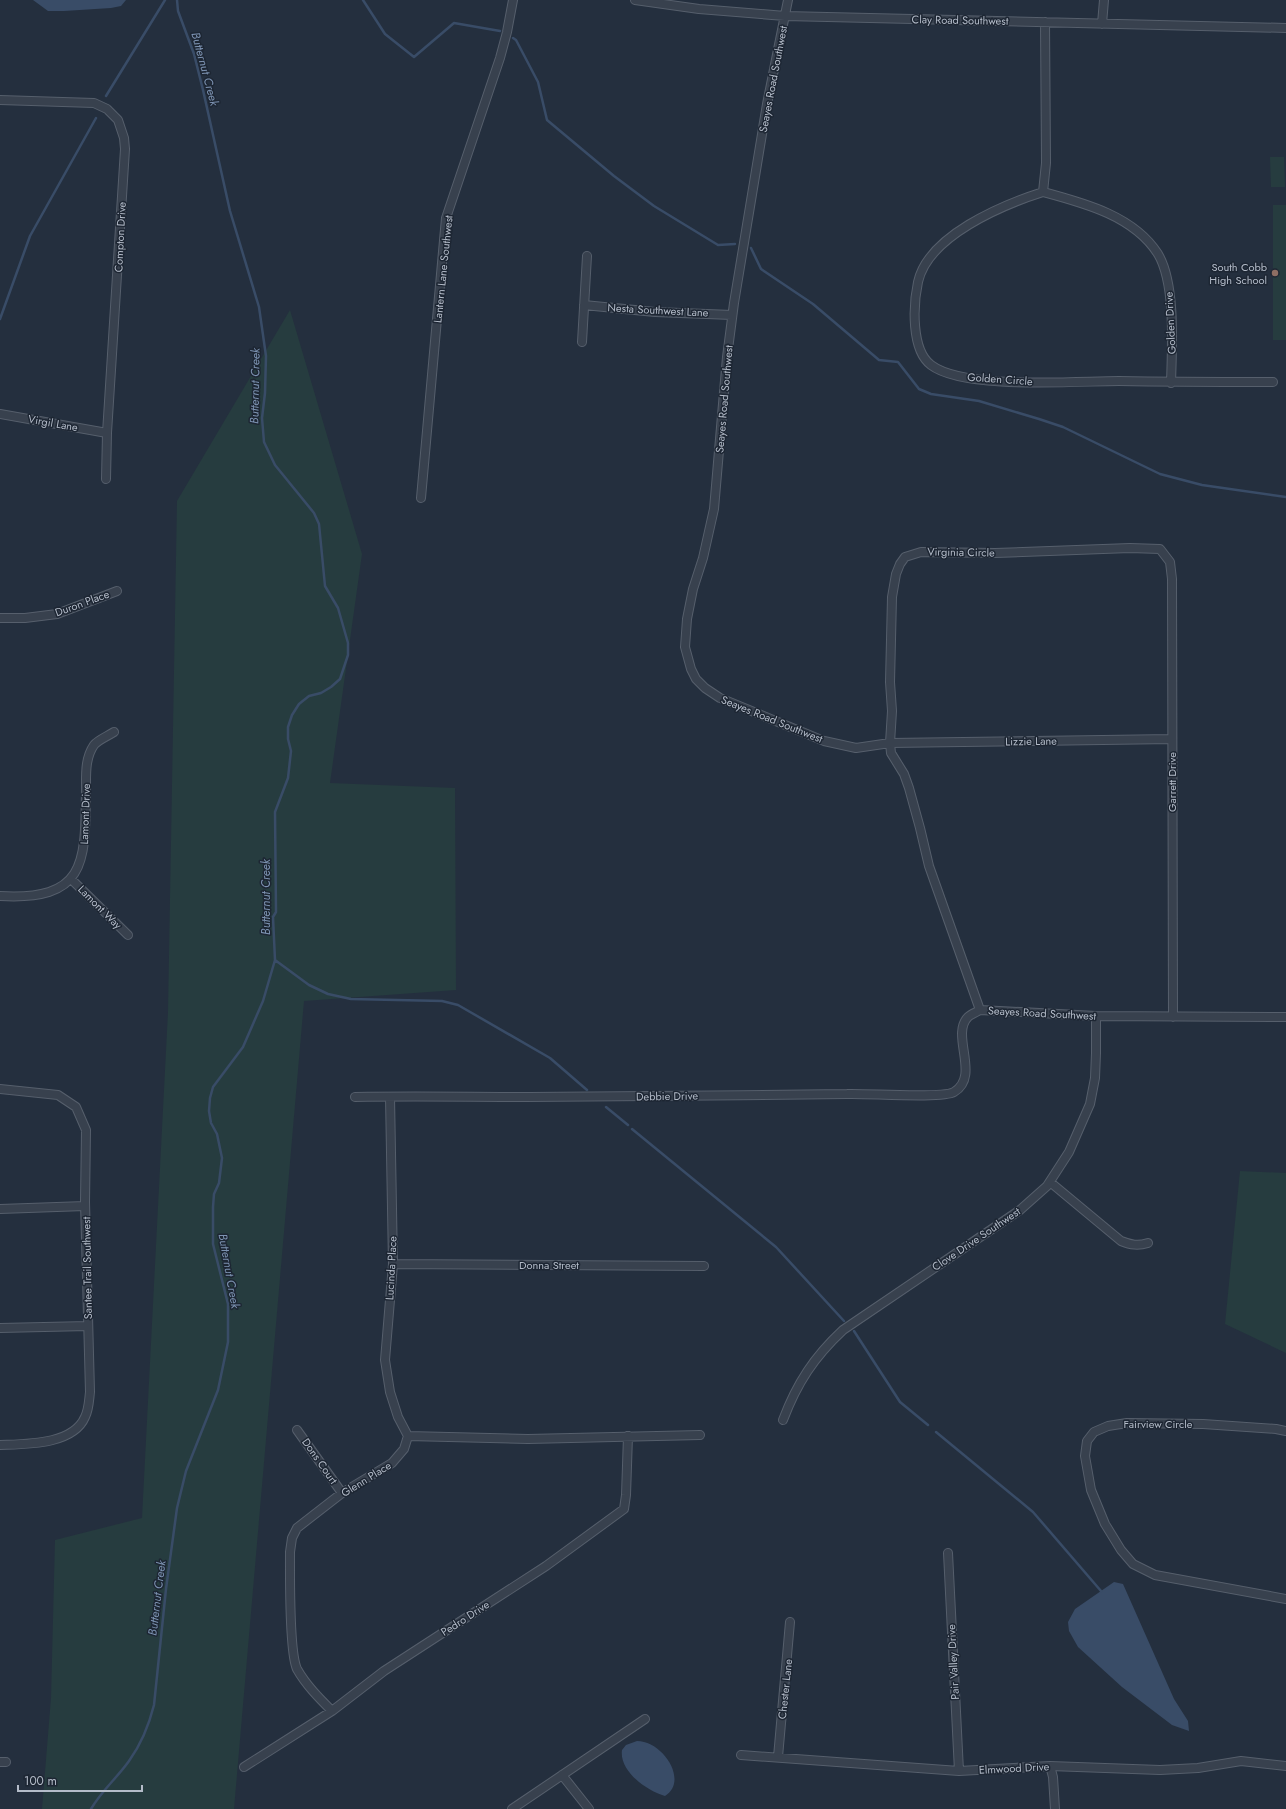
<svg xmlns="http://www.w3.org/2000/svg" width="1286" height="1809" font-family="Jost,sans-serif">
	<rect width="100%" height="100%" fill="#242f3e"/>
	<path fill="#263c3f" d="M1270 157H1284L1285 187H1271Z
		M1273 205H1286V340H1273Z
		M290 310 362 554 330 783 455 788 456 990 304 1001 234 1809H42L51 1698 55 1540 142 1518 168 1012 177 501Z
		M1240 1171 1286 1173V1353L1225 1324Z"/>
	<path fill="#394c67" d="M33 0H126L121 6 111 8 64 11H48Z
		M1114 1582 1123 1584 1174 1699 1188 1721 1189 1731 1172 1725 1122 1687 1078 1647 1069 1631 1068 1622 1075 1609Z
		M637 1741C663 1741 689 1781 665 1796 647 1791 619 1771 622 1750L626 1745Z"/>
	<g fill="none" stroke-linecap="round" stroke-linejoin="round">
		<path stroke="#394c67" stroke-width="2.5" d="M363 0 385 34 414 57 454 23 500 31
			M513 38 516 40 538 82 547 120 614 176 654 206 718 245 735 244
			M106 96 165 0
			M751 248 761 269 813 304 879 360 898 362 919 389 931 394 979 401 1039 419 1063 427 1160 474 1202 485 1286 497
			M0 319 30 236 96 118
			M275 960 309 985 328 994 351 999 442 1001 458 1005 550 1058 587 1090
			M606 1107 628 1125
			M632 1129 776 1247 844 1321
			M854 1331 900 1402 928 1425
			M936 1432 1033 1512 1101 1591
			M91 1809C102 1790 117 1778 129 1761 142 1743 149 1725 154 1705L166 1589 177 1508 186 1471 218 1390 228 1342V1304L213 1244V1207L214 1194 219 1183 222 1158 217 1134 211 1123 209 1111 210 1098 213 1087 243 1047 263 1001 275 960 273 917 276 912 275 812 288 778 291 751 288 739V727L292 715 299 704 309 696 321 693 331 687 340 679 348 655V643L338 608 325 586 319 524 314 513 275 465 264 442 262 418 265 393 266 356 259 307 230 211 203 90 194 54 178 11 177 0"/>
		<g stroke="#565f6c" stroke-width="10">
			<path id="minor" d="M635 0 699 9 785 16 1286 28
				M788 0 767 104 734 303 727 357 714 509 703 558 693 589 687 619 685 647 691 669 696 679 705 688 720 698 824 741 856 748 890 743 1172 739
				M1102 24 1104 0
				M0 100 94 103 107 109 118 120 124 138 125 149 107 433 106 479
				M1043 192C1002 205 928 236 918 282 913 305 911 350 931 365 964 390 1076 381 1119 381 1171 382 1222 382 1273 382
				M1043 192C1084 203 1134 216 1158 254 1176 284 1172 348 1171 383
				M1043 192 1046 163 1045 22
				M584 305 655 312 732 315
				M582 342 587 256
				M0 414 107 433
				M421 498 446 218 500 58 507 32 513 0
				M0 618H25L57 614 117 591
				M71 879 128 935
				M0 896C88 901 85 861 86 789 86 774 85 758 94 745 98 740 108 736 114 732
				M980 1010 929 866 920 828 909 788 904 774 891 753 890 743 892 711 890 682 892 597 896 574 900 564 905 557 921 552 995 553 1130 548 1160 549 1170 562 1172 579 1173 1017
				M980 1010 1096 1016 1286 1017
				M0 1089 58 1095 76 1107 86 1130 85 1202 90 1392C89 1400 89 1409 85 1417 73 1445 26 1444 0 1445
				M355 1097C413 1096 471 1097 529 1097 635 1097 741 1095 847 1094 866 1093 942 1099 954 1092 981 1076 950 1035 968 1017 971 1014 977 1012 980 1010
				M390 1097 393 1264 385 1360 390 1392 398 1417 408 1436
				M1050 1182 1121 1241C1131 1245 1138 1246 1148 1243
				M0 1209 85 1206
				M393 1264 704 1266
				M0 1328 88 1326
				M783 1420C797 1383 814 1357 843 1330L1020 1210 1047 1186 1069 1152 1090 1104 1095 1078 1096 1053V1016
				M297 1430 342 1493
				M1286 1431 1276 1429 1203 1424 1127 1423 1108 1426 1094 1432 1087 1441 1085 1456 1091 1490 1105 1524 1121 1550 1133 1564 1155 1575 1286 1599
				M408 1436 528 1439 700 1435
				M948 1553 959 1771
				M332 1711C319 1698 306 1685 297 1669 289 1652 290 1575 290 1552L292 1538 297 1528 342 1493 392 1463 404 1449 408 1436
				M741 1755 959 1771 1050 1766 1160 1770 1198 1768 1241 1761 1286 1766
				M778 1757 790 1622
				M0 1762H6
				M1050 1766 1053 1777 1055 1809
				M244 1767 332 1711 384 1671 546 1566 624 1509 626 1495 628 1436
				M562 1775 589 1809
				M512 1809 645 1719"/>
		</g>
		<use href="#minor" stroke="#38414e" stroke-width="8"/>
	</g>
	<circle fill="#8d6e63" stroke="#1d2633" stroke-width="1.5" cx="1275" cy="273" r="4"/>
	<g text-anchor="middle" stroke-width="3" stroke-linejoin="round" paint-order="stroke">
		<g font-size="11" fill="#b4bcc9" stroke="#1d2633">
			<text transform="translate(960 20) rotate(1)" y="4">Clay Road Southwest</text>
			<text transform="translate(773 79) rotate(-79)" y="4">Seayes Road Southwest</text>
			<text transform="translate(120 237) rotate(-87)" y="4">Compton Drive</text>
			<text transform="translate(443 269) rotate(-84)" y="4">Lantern Lane Southwest</text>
			<text transform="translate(658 310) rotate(3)" y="4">Nesta Southwest Lane</text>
			<text transform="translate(1170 323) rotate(-93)" y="4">Golden Drive</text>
			<text transform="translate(1000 379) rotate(4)" y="4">Golden Circle</text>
			<text transform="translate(724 399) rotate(-85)" y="4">Seayes Road Southwest</text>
			<text transform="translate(53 423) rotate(10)" y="4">Virgil Lane</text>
			<text transform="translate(961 552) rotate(1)" y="4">Virginia Circle</text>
			<text transform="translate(82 603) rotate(-20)" y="4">Duron Place</text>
			<text transform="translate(772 719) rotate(22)" y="4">Seayes Road Southwest</text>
			<text transform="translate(1031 741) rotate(-1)" y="4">Lizzie Lane</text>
			<text transform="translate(1172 782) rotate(-90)" y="4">Garrett Drive</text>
			<text transform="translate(85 814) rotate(-88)" y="4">Lamont Drive</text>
			<text transform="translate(100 907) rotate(45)" y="4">Lamont Way</text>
			<text transform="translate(1042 1013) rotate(3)" y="4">Seayes Road Southwest</text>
			<text transform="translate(667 1096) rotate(-1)" y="4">Debbie Drive</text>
			<text transform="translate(976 1239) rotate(-34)" y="4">Clove Drive Southwest</text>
			<text x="549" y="1269">Donna Street</text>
			<text transform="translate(87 1268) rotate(-91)" y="4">Santee Trail Southwest</text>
			<text transform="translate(391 1268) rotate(-87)" y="4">Lucinda Place</text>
			<text x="1158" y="1428">Fairview Circle</text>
			<text transform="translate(320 1461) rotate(55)" y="4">Dons Court</text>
			<text transform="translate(366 1479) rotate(-32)" y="4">Glenn Place</text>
			<text transform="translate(465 1618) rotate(-33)" y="4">Pedro Drive</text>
			<text transform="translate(953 1662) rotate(-93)" y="4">Pair Valley Drive</text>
			<text transform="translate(785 1689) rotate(-84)" y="4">Chester Lane</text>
			<text transform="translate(1014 1768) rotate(-3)" y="4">Elmwood Drive</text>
		</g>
		<g font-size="11" fill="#b4bcc9" stroke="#1d2633" text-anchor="end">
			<text x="1267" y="271">South Cobb<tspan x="1267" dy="13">High School</tspan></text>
		</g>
		<g font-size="12" font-style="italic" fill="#7c92b1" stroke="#1d2633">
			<text transform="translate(205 69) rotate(75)" y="4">Butternut Creek</text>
			<text transform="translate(255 386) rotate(-89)" y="4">Butternut Creek</text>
			<text transform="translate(266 897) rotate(-90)" y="4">Butternut Creek</text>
			<text transform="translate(229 1271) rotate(80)" y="4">Butternut Creek</text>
			<text transform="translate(157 1598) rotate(-83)" y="4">Butternut Creek</text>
		</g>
	</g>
	<path d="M18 1785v6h124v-6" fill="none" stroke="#b4bcc9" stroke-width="2"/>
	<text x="24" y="1785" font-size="12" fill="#b4bcc9" stroke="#1d2633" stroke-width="3" paint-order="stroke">100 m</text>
</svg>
